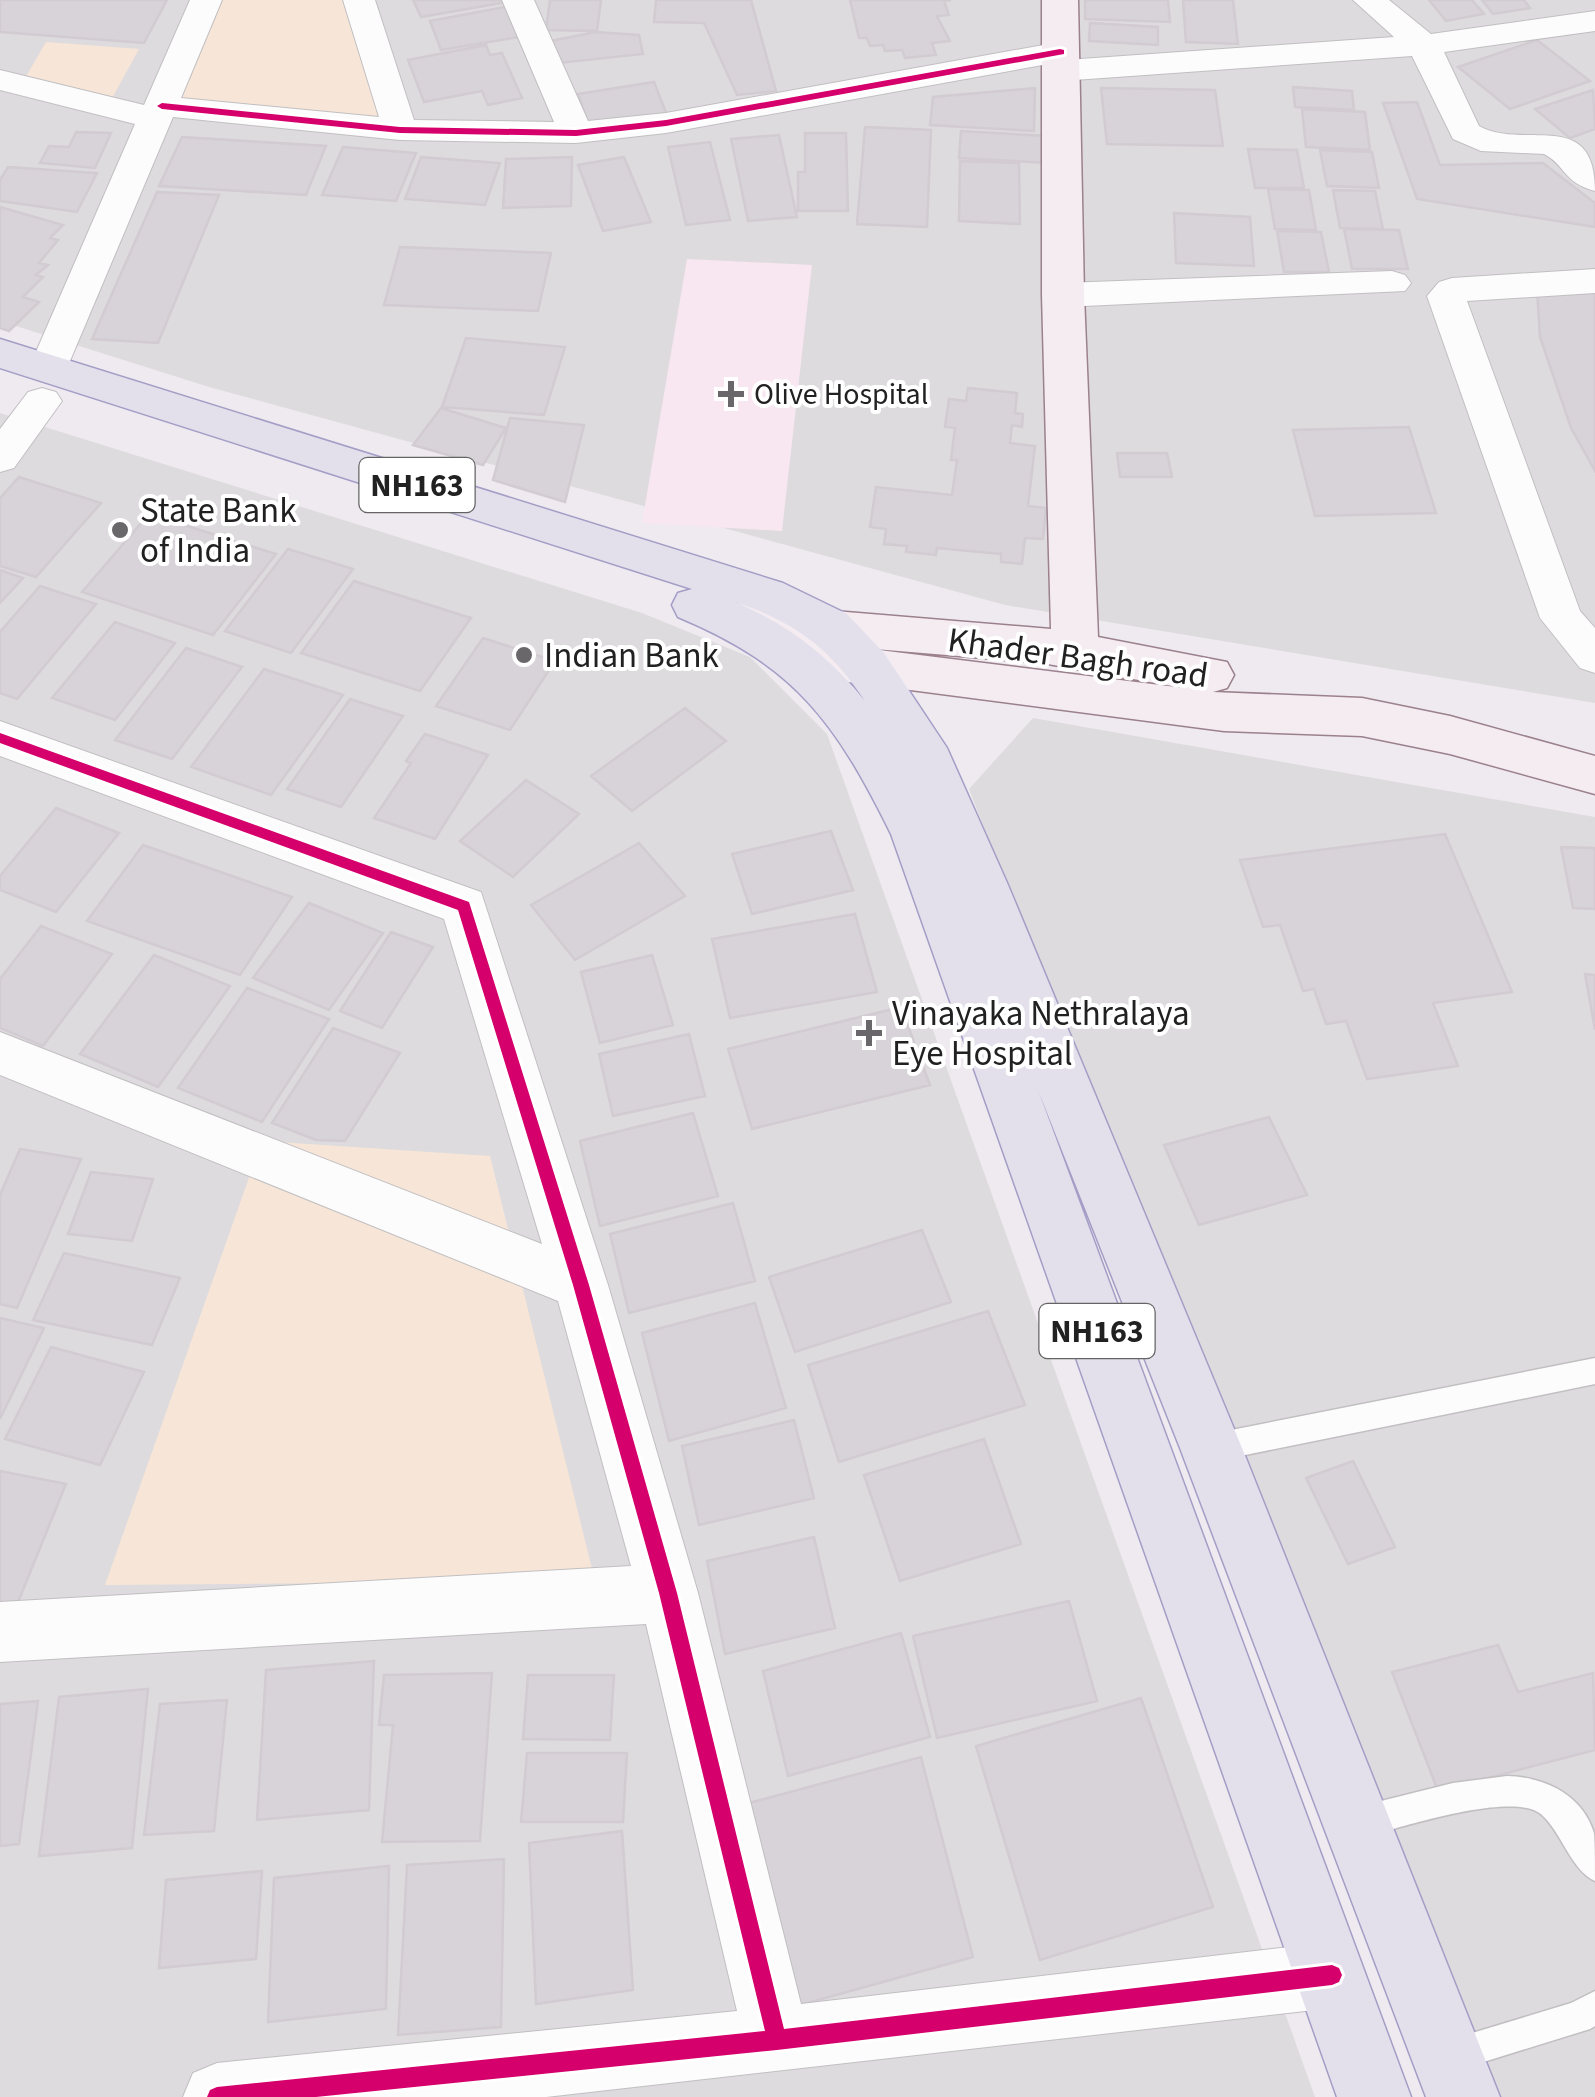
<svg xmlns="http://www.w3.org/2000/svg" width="1595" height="2097" font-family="'Source Sans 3',sans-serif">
	<rect width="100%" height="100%" fill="#efeaef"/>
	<path fill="#dedbde" d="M0 0H1595V703L1005 605 209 387 0 321Z
		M0 413 642 613 750 657 827 734 1315 2097H0Z
		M1033 718 1595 817V2097H1475L969 789Z"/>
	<path fill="#f8e6f1" d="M687 259 812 265 782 531 642 523Z"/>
	<path fill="#f7e6d7" d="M217 0H349L393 119 175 101Z
		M46 42 139 49 110 102 24 80Z
		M262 1141 490 1156 595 1581 105 1585Z"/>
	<path fill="#d7d3d8" stroke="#d2cbd2" stroke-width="2.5" d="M0 0H167L144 43 0 32Z
		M413 0H507V2L421 17Z
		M550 0H601L597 31 546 30Z
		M656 0H751L776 91 737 95 704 23 654 22Z
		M850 0H951L944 1 949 15 937 16 950 41 932 43 936 55 905 58 902 50 885 51 883 45 870 46 867 38H859Z
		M1085 0H1168L1170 22 1085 19Z
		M1183 0H1233L1238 44 1186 42Z
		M1429 0H1472L1484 14 1446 21Z
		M1482 0H1524L1530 8 1493 14Z
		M510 6 525 36 441 50 430 21Z
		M1090 23 1158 27V45L1089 41Z
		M595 32 639 35 643 54 559 63 551 41Z
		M1537 40 1590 81 1510 109 1458 67Z
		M486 45 490 55 502 53 522 98 488 105 482 91 424 102 408 60Z
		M654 82 667 115 589 127 578 94Z
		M1293 87 1352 91 1354 110 1295 107Z
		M1035 88 1034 131 930 125 933 97Z
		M1101 88 1215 90 1223 146 1107 144Z
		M1593 90 1595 129 1570 138 1535 109Z
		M1417 102 1440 165 1543 163 1595 203V227L1417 199 1383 103Z
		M1302 109 1365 112 1370 150 1306 147Z
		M865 127 931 130 927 227 857 224Z
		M961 131 1047 136V163L959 158Z
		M76 132 111 133 95 168 40 163 49 146 69 147Z
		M805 133H846L848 211H798V172H805Z
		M779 135 797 217 748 221 731 139Z
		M182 137 326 146 306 195 159 186Z
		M710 142 730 220 686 225 668 147Z
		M343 147 416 153 396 201 322 195Z
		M1248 149 1297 150 1304 188H1255Z
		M1320 150 1372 152 1379 188 1327 186Z
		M421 157 500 163 485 205 405 199Z
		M572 157 571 206 503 208 506 159Z
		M624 157 651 222 603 231 578 165Z
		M960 161 1019 163 1020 224 959 221Z
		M8 167 97 173 77 212 0 201V180Z
		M1268 189 1309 190 1316 230 1275 229Z
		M1333 190 1375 191 1383 229 1340 228Z
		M157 192 219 195 158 343 92 339Z
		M0 207 63 225 50 238 58 240 39 263 48 265 36 275 43 277 23 297 39 302 9 331 0 328Z
		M1174 213 1250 217 1254 266 1176 263Z
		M1344 229 1399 230 1408 269H1352Z
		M1277 231 1321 232 1329 272H1284Z
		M400 247 551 253 538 311 384 305Z
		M1537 290 1595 292V471L1571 428 1540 337Z
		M466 338 565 347 544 415 442 407Z
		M968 388 1017 393 1015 413 1023 414 1022 427 1012 425 1010 443 1035 446 1028 506 1046 508 1043 539 1025 538 1022 564 1001 562V554L937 548 936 555 906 552 907 546 884 544 886 529 870 527 876 487 952 495 957 460H951L955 428 945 427 949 399 966 401Z
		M441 408 506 428 483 465 413 445Z
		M510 418 584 425 565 502 493 480Z
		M1409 427 1436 513 1315 516 1293 430Z
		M1117 453H1167L1172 477H1120Z
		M19 477 101 503 36 577 0 566V498Z
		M149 514 276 554 213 635 82 592Z
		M288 549 353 569 291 653 225 631Z
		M0 570 23 578 0 603Z
		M354 581 471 618 420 691 301 653Z
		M40 586 96 604 17 699 0 693V632Z
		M115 622 175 643 115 720 52 698Z
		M483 638 555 661 510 730 436 706Z
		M186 648 242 667 172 759 115 740Z
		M264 669 343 695 271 795 191 767Z
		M350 699 403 716 341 807 287 789Z
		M685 708 726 741 632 811 591 776Z
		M425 734 488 755 435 839 374 818 411 763 406 761Z
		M526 780 579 814 513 877 460 841Z
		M56 808 119 833 56 912 0 890V876Z
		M831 831 853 890 752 914 732 854Z
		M1445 834 1512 992 1433 1003 1458 1066 1367 1079 1346 1021 1326 1024 1314 989 1303 991 1280 925 1263 927 1240 860Z
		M639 843 685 896 575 960 531 905Z
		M143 845 292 897 240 975 87 921Z
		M1561 847 1595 848V909L1573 908Z
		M309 903 383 933 329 1010 253 978Z
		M855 914 877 992 730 1018 712 939Z
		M41 926 112 954 43 1046 0 1028V979Z
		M391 932 433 947 382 1028 340 1011Z
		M154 955 230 986 158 1087 80 1054Z
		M652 955 673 1025 600 1043 581 972Z
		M1585 974 1595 975V1030Z
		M247 988 329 1019 262 1122 178 1088Z
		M901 1007 930 1085 752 1129 728 1049Z
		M333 1028 400 1053 345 1141 316 1140 272 1123Z
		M689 1034 705 1096 613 1116 599 1054Z
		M693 1113 718 1196 600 1226 580 1141Z
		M1269 1117 1307 1195 1199 1225 1164 1145Z
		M20 1149 81 1159 17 1308 0 1304V1195Z
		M91 1172 153 1179 132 1241 68 1234Z
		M733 1203 755 1281 629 1313 610 1234Z
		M922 1230 951 1302 795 1352 769 1277Z
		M64 1253 180 1278 152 1345 33 1320Z
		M755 1303 786 1408 669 1441 642 1333Z
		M988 1311 1025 1405 839 1462 808 1365Z
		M0 1318 44 1328 0 1419Z
		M51 1347 144 1372 100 1465 5 1439Z
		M794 1420 814 1498 699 1525 682 1446Z
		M984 1439 1021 1544 900 1581 864 1475Z
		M1353 1461 1395 1547 1348 1564 1306 1478Z
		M0 1471 66 1484 14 1612 0 1610Z
		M814 1537 835 1628 725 1654 707 1561Z
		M1069 1601 1097 1701 937 1738 913 1636Z
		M901 1633 930 1737 788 1776 763 1671Z
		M1498 1645 1518 1692 1593 1673 1595 1750 1438 1791 1392 1672Z
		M374 1661 369 1810 257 1820 266 1670Z
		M492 1673 480 1841 382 1842 393 1725H379L384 1675Z
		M528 1675H614L610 1740 523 1739Z
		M148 1689 132 1848 39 1856 59 1697Z
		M1141 1698 1213 1907 1040 1960 976 1746Z
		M227 1700 214 1831 144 1835 160 1704Z
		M38 1701 19 1844 0 1846V1704Z
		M527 1753H627L623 1822H521Z
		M921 1757 973 1957 793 2007 749 1803Z
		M622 1831 633 1990 536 2004 529 1843Z
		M504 1859 501 2027 398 2035 407 1865Z
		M389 1866 386 2009 268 2022 274 1878Z
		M262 1871 256 1959 159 1968 166 1880Z"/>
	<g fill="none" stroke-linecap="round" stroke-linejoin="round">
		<g stroke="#c1bfc1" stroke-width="3">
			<path id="lane" d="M1595 1358V1384L1211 1462 1201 1458 1197 1448 1201 1438 1211 1434Z
				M1507 1776C1544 1777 1582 1794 1594 1833 1595 1846 1595 1867 1595 1881 1572 1871 1562 1834 1543 1816 1516 1788 1394 1830 1357 1839L1346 1834 1341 1823 1346 1812 1357 1807 1453 1783Z
				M1595 1991V2026L1590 2029 1448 2073 1436 2068 1431 2056 1436 2044 1571 2003Z"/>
		</g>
		<g stroke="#c1bfc1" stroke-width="2">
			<path id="street" d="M190 0H222L181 98 379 117 343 0H375L414 120 554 122 502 0H534L588 121 666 113 1060 42 1072 45 1077 52 1066 60 1394 37 1353 0H1389L1431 34 1595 11V31L1444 52 1479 126C1524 151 1595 106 1595 191 1562 182 1566 165 1544 154L1481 151 1453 139 1412 56 1060 81 1048 78 1043 71 1048 64 666 133 576 143 400 140 173 117 67 368 62 377 48 381 34 377 29 368 135 124 0 90V70L144 105Z
				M1595 269V293L1467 301 1580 611 1595 628V673L1580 668 1540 618 1427 296 1439 282 1452 278Z
				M1392 271 1405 275 1411 283 1405 291 1063 307 1050 303 1044 295 1050 287 1063 283Z
				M42 388 56 392 62 401 14 468 0 472V429L28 392Z
				M0 721 481 892 608 1285 698 1593 801 2004 1332 1942 1355 1952 1365 1975 1355 1998 1332 2008 546 2097H183L193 2073 217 2063 737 2011 646 1624 0 1662V1602L631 1566 558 1301 0 1075V1032L542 1244 444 919 0 756Z"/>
		</g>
		<g stroke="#9b808d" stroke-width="3">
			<path id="secondary" d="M1042 0H1078L1084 295 1098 637 1227 662 1234 675 1227 688 1213 692 1362 698 1450 716 1595 756V794L1450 754 1362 736 1224 731 795 675 778 670 771 657 778 644 787 642 720 632 713 620 720 608 737 603 1051 629 1042 295ZM863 648 1042 663 1184 688Z"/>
		</g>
		<g stroke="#a49ec6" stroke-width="3">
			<path id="highway" d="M0 339 783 583 847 614 884 653 947 748 1008 885 1242 1448 1500 2097H1426L1180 1448 1038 1090 1411 2097H1337L891 834C836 723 796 666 678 617L672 605 678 593 692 589 0 368ZM735 602C795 622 830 648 865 701 830 657 787 624 735 602Z"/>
		</g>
		<use href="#lane" fill="#fdfcfd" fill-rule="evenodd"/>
		<use href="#street" fill="#fdfcfd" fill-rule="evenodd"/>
		<use href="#secondary" fill="#f4ecf1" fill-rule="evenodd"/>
		<use href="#highway" fill="#e3e0ec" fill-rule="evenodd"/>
		<g stroke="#fff" stroke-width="6">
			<path id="cycleway" d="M1060 49 1064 50V54L666 126 576 136 400 133 162 109 157 106 162 103 400 127 576 130 666 120Z
				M0 733 469 902 589 1285 677 1593 784 2029 1332 1965 1339 1968 1342 1975 1339 1982 1332 1985 777 2050 316 2097H207L210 2090 217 2087 765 2031 659 1593 573 1285 458 910 0 743Z"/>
		</g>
		<use href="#cycleway" fill="#d6006c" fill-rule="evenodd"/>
	</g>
	<g fill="#696769" stroke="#fff" stroke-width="4">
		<path d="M726 379h10v10h10v10h-10v10h-10v-10h-10v-10h10z"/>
		<circle cx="120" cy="530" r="10"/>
		<circle cx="524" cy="655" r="10"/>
		<path d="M864 1018h10v10h10v10h-10v10h-10v-10h-10v-10h10z"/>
	</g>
	<g text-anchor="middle" stroke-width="8" stroke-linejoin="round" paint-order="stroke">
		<g font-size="30" fill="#212121" stroke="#fff" text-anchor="start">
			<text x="754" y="404">Olive Hospital</text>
		</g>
		<g fill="#fff" stroke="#646464" stroke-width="2.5">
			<rect x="359.5" y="458" width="115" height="54" rx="8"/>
			<rect x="1039.5" y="1304" width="115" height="54" rx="8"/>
		</g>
		<g font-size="32" font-weight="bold" fill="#212121">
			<text x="417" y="496">NH163</text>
			<text x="1097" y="1342">NH163</text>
		</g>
		<g font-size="35" fill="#212121" stroke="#fff" text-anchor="start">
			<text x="140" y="522">State Bank<tspan x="140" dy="40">of India</tspan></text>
			<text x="544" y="667">Indian Bank</text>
			<text x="892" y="1025">Vinayaka Nethralaya<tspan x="892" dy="40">Eye Hospital</tspan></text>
		</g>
		<g font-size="35" fill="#212121" stroke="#fff">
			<text transform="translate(1078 657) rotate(8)" y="12">Khader Bagh road</text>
		</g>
	</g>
</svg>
